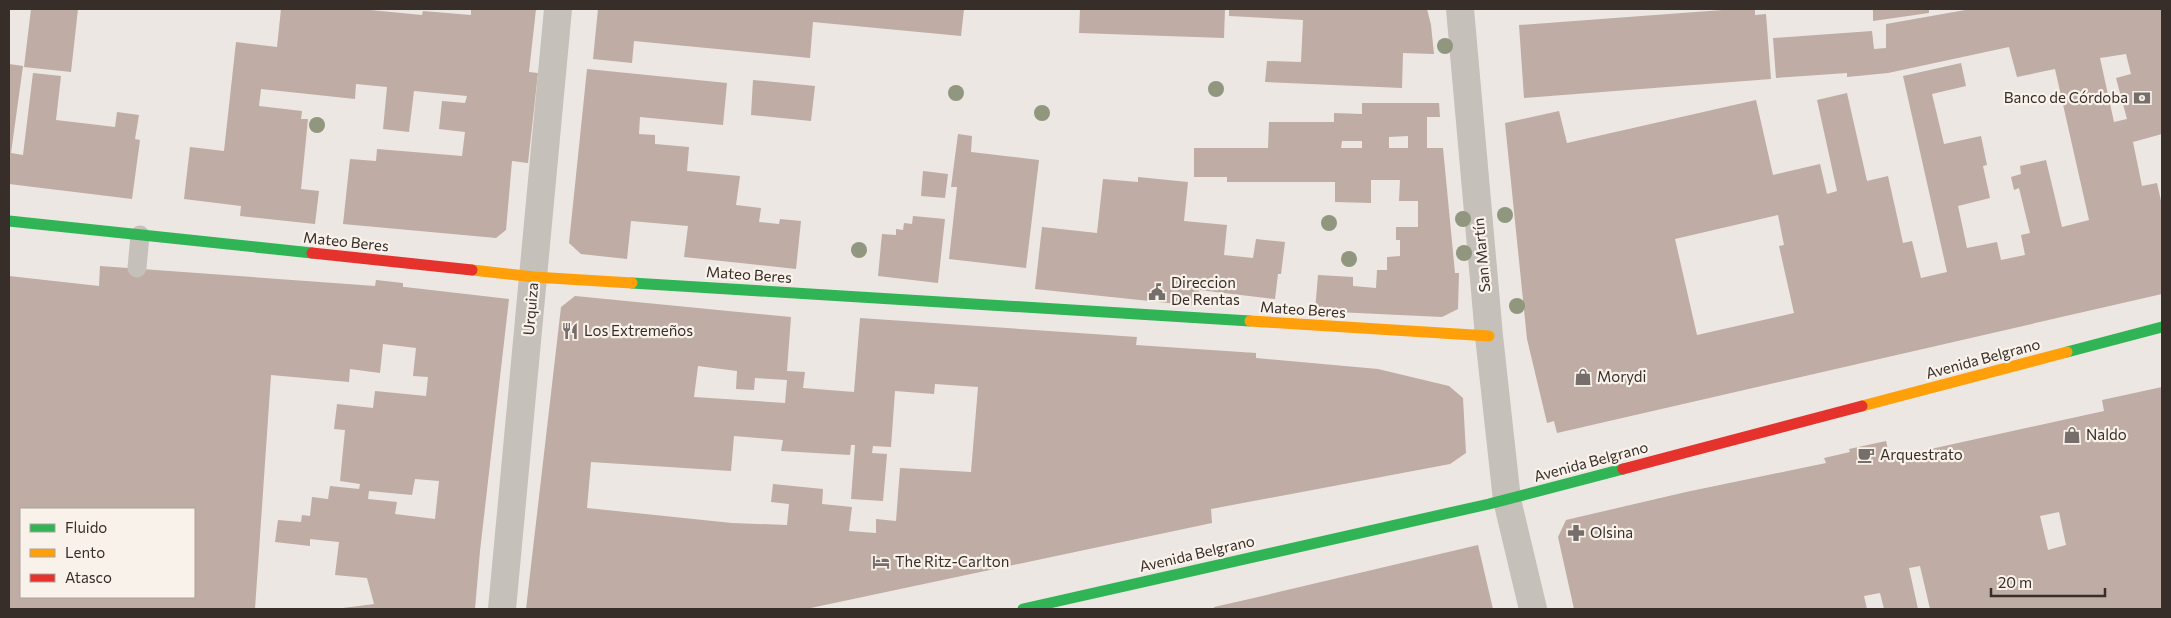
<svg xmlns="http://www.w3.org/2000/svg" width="2171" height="618" font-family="Commissioner,sans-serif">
	<rect width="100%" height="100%" fill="#ece7e2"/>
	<path fill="#bfaca4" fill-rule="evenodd" d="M31 9H78L71 72 24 67Z
		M281 9H360L422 15 423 11 471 15V9H536L529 72 538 73 528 163 512 161 506 230 496 238 343 224 350 159 376 161 377 149 462 156 465 132 439 129 442 101 465 103 467 96 414 91 409 132 383 129 387 87 356 84 355 99 261 89 259 106 302 111 301 119H308L301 189 319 191 315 224 240 216 241 206 184 199 190 147 224 151 236 42 277 47Z
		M598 9H964L961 36 813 22 810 58 634 41 632 63 593 59Z
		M1080 9H1225L1224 38 1079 33Z
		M1229 9H1427L1431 25 1434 54 1403 53 1402 88 1265 82 1267 61 1301 62 1303 20 1229 16Z
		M1736 9H1755V15L1766 14 1771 79 1524 98 1519 25Z
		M1873 9H1929V13L1873 21Z
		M1971 9H2162V134L2133 142 2142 186 2157 183 2162 205V294L1557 433 1554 421 1547 423 1527 339 1505 123 1559 111 1567 143 1756 100 1773 175 1820 164 1827 194 1837 191 1817 100 1847 93 1867 181 1888 176 1903 243 1912 241 1921 278 1947 272 1903 76 1961 63 1966 86 1932 94 1944 144 1981 136 1987 165 1983 166 1990 198 1958 206 1967 248 1997 242 2001 260 2025 255 2021 235 2030 233 2019 188 2014 190 2011 177 2021 174 2020 166 2046 160 2062 227 2089 220 2055 69 2017 77 2009 47 1888 73 1847 77V73L1776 78 1773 38 1872 31 1874 49 1886 48V24ZM2126 54 2131 74 2116 78 2127 119 2114 122 2100 58ZM1778 215 1784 245 1779 246 1794 313 1697 335 1675 239Z
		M9 64 23 66 11 153 23 155 33 73 61 76 56 120 115 127 117 112 139 115 135 139 140 140 132 199 9 184Z
		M587 69 727 83 723 125 640 117 639 134 655 135V144L689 147 687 171 740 176 736 205 761 208 759 222 779 224 780 219 801 221 796 269 684 257 688 226 631 221 627 259 581 254 569 243Z
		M753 80 815 86 811 121 751 115Z
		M1362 103H1439L1440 117H1427V148H1443L1455 273H1459L1458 309 1442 317 1315 311 1318 275 1353 277V286L1376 288 1377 270H1387V257L1400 256V240H1396V227H1418V201H1399L1400 180H1371V203L1335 202V182H1227V177H1194V148H1268L1269 122H1334V113L1362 114ZM1408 136V148H1389V137ZM1342 141H1362V148H1341Z
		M958 134 972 136 971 152 1039 160 1026 268 949 259 957 187H951Z
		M923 171 948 174 945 198 921 196Z
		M1138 177 1188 182 1184 221 1227 225 1224 255 1253 258 1256 239 1285 242 1281 274H1278L1275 299 1199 290 1197 306 1035 289 1042 227 1097 233 1103 179 1138 182Z
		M913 216 945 219 938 283 878 276 882 234 896 235V229L903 230 904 223 912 224Z
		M100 266 375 286 376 280 403 283V287H405L509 299 480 551 475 609H335L374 604 367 578 335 575 339 542 310 539V546L275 542 278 520 301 522 302 515 310 516 312 497 328 499 330 486 359 489 360 484 340 481 345 430 334 429 337 404 373 408 375 391 426 396 428 377 413 376 416 348 383 344 380 373 350 369 349 382 271 375 255 609H9V276L99 286ZM415 479 439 481 435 519 395 514 397 502 368 499 369 491 412 495ZM21 509H194V597H21Z
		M575 296 791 317 787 371 805 372 803 388 854 392 860 318 1137 337 1136 345 1256 353V358L1378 369 1449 386 1463 398 1466 453 1450 464 1211 509 1212 523 806 609H526L561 307ZM698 366 737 371 736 389 754 390 755 378 787 380 785 403 694 397ZM935 384 978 387 971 472 900 468 896 521 876 519V533L849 531 852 507 822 504 823 489 773 484 771 502 789 504 787 525 732 523 587 508 591 462 731 471 734 436 783 440 781 451 850 455 851 445H855L851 499 883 501 887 454 872 453 873 446 891 447 895 391 934 394Z
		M2162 387V609H1930L1920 566 1909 568 1918 609H1884L1880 593 1864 596 1867 609H1574L1558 537 1566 520 1686 492 1826 463 1824 458 1850 452 1849 449 1886 441 1890 458 2104 411 2102 400ZM2059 512 2066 545 2048 550 2040 516Z
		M1478 545 1493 609H1215L1214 607 1245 600Z"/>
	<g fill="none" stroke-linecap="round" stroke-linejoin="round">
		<path stroke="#c6c0bb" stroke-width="19" d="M137 268 140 235"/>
		<path stroke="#c6c0bb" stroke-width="28" d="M1460 9 1489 336 1507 500 1533 609
			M502 609 558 9"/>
		<path stroke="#30b455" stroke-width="11" d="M9 221 312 253
			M632 283 1250 321
			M2067 352 2162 327
			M1023 609 1489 504 1623 469"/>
		<path stroke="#ff9f0a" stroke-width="11" d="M472 270 534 277 632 283
			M1250 321 1489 336
			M1862 406 2067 352"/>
		<path stroke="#e5322d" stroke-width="11" d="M312 253 472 270
			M1623 469 1862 406"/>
	</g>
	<g fill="#91967f">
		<circle cx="1445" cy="46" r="8"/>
		<circle cx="1216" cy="89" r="8"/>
		<circle cx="956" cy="93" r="8"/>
		<circle cx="1042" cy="113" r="8"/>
		<circle cx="317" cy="125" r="8"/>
		<circle cx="1505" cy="215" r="8"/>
		<circle cx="1463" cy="219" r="8"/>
		<circle cx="1329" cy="223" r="8"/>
		<circle cx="859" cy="250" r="8"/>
		<circle cx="1464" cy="253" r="8"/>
		<circle cx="1349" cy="259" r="8"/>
		<circle cx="1517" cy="306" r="8"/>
	</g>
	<defs>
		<g id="bank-bare" transform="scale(1.35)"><path d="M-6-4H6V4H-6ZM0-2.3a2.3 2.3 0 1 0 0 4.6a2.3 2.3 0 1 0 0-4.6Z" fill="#766e6a" stroke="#f9f2ea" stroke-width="2.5" paint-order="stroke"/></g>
		<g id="civic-bare" transform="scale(1.35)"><path d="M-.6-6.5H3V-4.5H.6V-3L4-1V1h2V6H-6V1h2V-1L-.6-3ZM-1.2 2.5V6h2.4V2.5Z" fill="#766e6a" stroke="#f9f2ea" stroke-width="2.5" paint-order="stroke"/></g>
		<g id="restaurant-bare" transform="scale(1.35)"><path d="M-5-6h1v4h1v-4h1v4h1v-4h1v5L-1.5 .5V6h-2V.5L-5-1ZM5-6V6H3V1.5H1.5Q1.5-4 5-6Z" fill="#766e6a" stroke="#f9f2ea" stroke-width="2.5" paint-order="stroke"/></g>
		<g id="shop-bare" transform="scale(1.35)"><path d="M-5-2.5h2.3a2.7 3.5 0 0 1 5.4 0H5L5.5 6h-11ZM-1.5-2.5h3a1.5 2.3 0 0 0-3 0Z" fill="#766e6a" stroke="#f9f2ea" stroke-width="2.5" paint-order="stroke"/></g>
		<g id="cafe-bare" transform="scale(1.35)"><path d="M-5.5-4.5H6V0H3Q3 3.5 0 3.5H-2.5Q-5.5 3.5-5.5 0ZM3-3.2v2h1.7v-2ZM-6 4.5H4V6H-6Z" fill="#766e6a" stroke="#f9f2ea" stroke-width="2.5" paint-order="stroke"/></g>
		<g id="pharmacy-bare" transform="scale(1.35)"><path d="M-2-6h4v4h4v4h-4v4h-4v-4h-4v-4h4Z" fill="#766e6a" stroke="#f9f2ea" stroke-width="2.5" paint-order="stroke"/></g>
		<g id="hotel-bare" transform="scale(1.35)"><path d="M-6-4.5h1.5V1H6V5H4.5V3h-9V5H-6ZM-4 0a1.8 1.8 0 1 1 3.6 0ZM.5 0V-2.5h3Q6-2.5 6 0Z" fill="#766e6a" stroke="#f9f2ea" stroke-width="2.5" paint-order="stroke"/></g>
	</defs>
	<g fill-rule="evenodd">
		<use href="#bank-bare" x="2142" y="98"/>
		<use href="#civic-bare" x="1157" y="292"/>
		<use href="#restaurant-bare" x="570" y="331"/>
		<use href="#shop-bare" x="1583" y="377"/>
		<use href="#shop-bare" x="2072" y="435"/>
		<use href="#cafe-bare" x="1866" y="455"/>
		<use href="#pharmacy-bare" x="1576" y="533"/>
		<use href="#hotel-bare" x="881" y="562"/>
	</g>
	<g text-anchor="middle" stroke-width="4.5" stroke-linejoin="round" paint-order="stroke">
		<g font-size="15" fill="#372d29" stroke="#f9f2ea" text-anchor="start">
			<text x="2128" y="103" text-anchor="end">Banco de Córdoba</text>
			<text x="1171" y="288">Direccion<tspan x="1171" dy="17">De Rentas</tspan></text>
			<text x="584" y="336">Los Extremeños</text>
			<text x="1597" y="382">Morydi</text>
			<text x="2086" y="440">Naldo</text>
			<text x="1880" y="460">Arquestrato</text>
			<text x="1590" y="538">Olsina</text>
			<text x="895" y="567">The Ritz-Carlton</text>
		</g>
		<g font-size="15" fill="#372d29" stroke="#f9f2ea">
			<text transform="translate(346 242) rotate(6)" y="5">Mateo Beres</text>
			<text transform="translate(1482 255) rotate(-95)" y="5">San Martín</text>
			<text transform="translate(749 275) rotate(4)" y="5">Mateo Beres</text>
			<text transform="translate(531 309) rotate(-85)" y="5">Urquiza</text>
			<text transform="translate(1303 310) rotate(4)" y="5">Mateo Beres</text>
			<text transform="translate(1983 359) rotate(-15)" y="5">Avenida Belgrano</text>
			<text transform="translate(1591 462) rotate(-15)" y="5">Avenida Belgrano</text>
			<text transform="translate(1197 554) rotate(-13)" y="5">Avenida Belgrano</text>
		</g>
	</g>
	<rect width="2171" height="618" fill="none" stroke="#372d29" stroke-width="20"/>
	<rect x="20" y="508" width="175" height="90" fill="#f9f2ea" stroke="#aba39d"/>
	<rect x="30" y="524" width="25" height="8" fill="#30b455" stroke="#aba39d"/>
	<text x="65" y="533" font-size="15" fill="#372d29">Fluido</text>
	<rect x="30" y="549" width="25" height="8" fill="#ff9f0a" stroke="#aba39d"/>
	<text x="65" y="558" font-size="15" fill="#372d29">Lento</text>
	<rect x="30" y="574" width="25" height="8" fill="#e5322d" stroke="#aba39d"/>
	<text x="65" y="583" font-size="15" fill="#372d29">Atasco</text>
	<path d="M1991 588v8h114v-8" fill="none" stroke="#372d29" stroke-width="2.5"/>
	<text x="1998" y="588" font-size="15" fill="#372d29" stroke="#f9f2ea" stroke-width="4" paint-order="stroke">20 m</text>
</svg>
